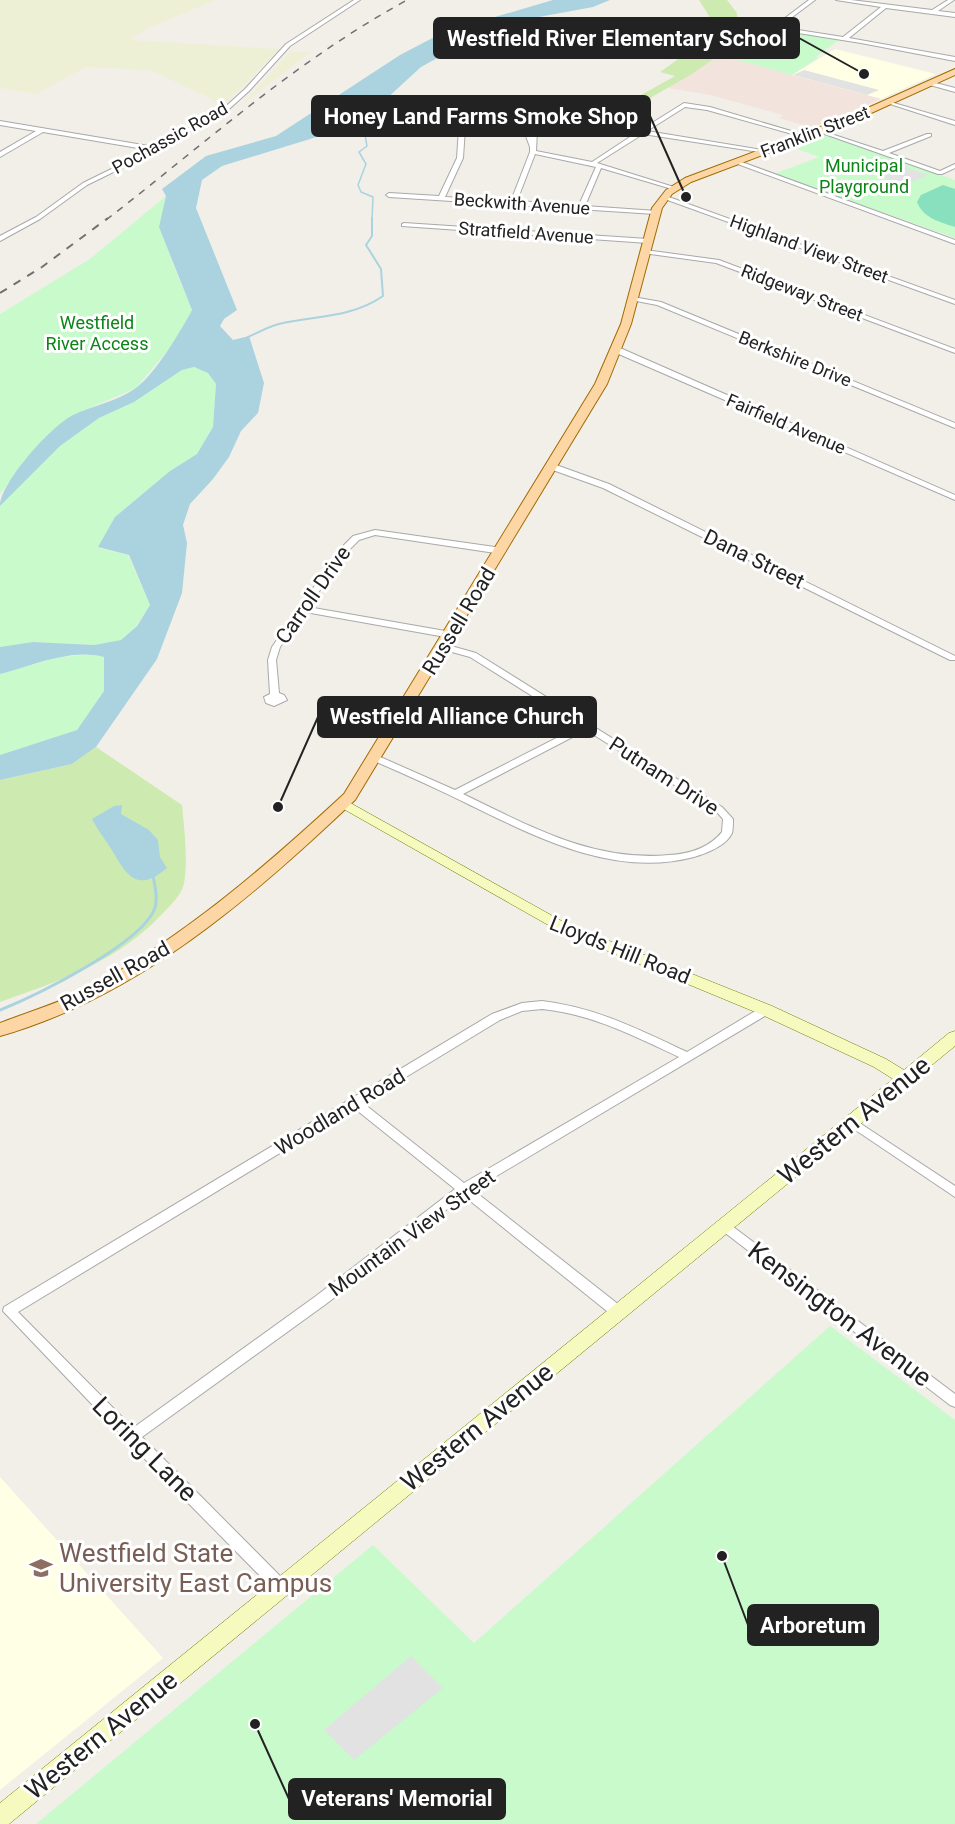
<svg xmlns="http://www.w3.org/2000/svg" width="955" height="1824" font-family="Roboto,sans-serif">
	<rect width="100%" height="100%" fill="#f2efe9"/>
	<path fill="#ffffe5" d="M835 49 936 74 881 99 792 75Z
		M0 1477 163 1658 0 1790Z"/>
	<path fill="#f3e3dd" d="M719 55 792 75 881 99 813 128 779 118 783 115 710 95 668 88Z"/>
	<path fill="#eef0d5" d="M0 0H215L146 29 130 40 280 49 224 105 150 70 86 67 36 94 0 88Z
		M291 51 311 52 242 105Z"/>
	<path fill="#cdebb0" d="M699 0H727L737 13 738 30 719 55 692 74 603 125 572 120 584 109 609 113 675 76 660 72C681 57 704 44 709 16Z
		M96 747 182 805C184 825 189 869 183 887 180 896 170 906 163 913 119 961 60 981 0 1002V780L72 764Z"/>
	<path fill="#c8facc" d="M739 26 840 39 816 57 818 58 792 75 719 55Z
		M822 134 955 180V238L774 174 819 157 789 146Z
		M166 196C155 237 178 272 192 310L174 343 136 388 69 417 29 455 0 494V314L90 259Z
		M194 367 208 373 216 384 213 427 197 454 170 471 115 517 99 548 128 555 150 605 136 626 121 640 94 645 33 642 0 647V506L60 446 99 418 134 402 182 370Z
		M93 654 104 657V691L77 730 0 755V674L60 657Z
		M830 1326 955 1420V1824H36L373 1545 474 1643Z"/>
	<path fill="#88e0be" d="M943 185 955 189V227C940 222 923 218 917 202L921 195Z"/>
	<path fill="#e2e2e2" d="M804 70 879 90 867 95 793 75Z
		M876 157 928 175 904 185 852 166Z
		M411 1656 443 1688 354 1760 324 1730Z"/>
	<path fill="#aad3df" d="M553 0H610L593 7 528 19 461 45 421 67 372 112 349 127 222 166 202 180 196 208 237 310 224 319 220 326 233 340 249 336 264 383 258 413 241 431 229 457 213 479 190 504 183 525 187 543 182 593 157 659 96 747 72 764 0 780V755L77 730 104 691V657C70 648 33 666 0 674V647L33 642 94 645 121 640 137 626 150 605 129 555 98 547 115 517 170 471 197 454 213 427 216 384 208 373 194 367 182 370 134 402 99 418 60 446 0 506C0 483 51 426 73 415 92 406 118 401 136 388 155 374 181 331 192 310L159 227 166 196 162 189 206 156 276 136 400 55 444 32Z
		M122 805 121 814 149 830 158 840 160 857 167 868C139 892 128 878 113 852 106 840 98 831 92 819L114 806Z"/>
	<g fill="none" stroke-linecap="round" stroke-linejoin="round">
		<path stroke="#aad3df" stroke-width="1.5" d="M347 126 365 135 367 146 359 152 366 164 358 185 361 192 373 197 372 220"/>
		<path stroke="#aad3df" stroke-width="2" d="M248 337C259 332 271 325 283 323 317 316 353 317 383 296L381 269 366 245 372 236V218"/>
		<path stroke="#aad3df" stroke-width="3" d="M0 1010C35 996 142 944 155 908 158 898 155 886 153 876"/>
		<g stroke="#a9a9a9" stroke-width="2">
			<path id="street" d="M354 0H360L290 46 249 91 228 110 158 150 87 185 40 219 0 241V236L36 217 83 183 150 150 43 132 0 157V152L36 131 0 125V121L155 147 224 108 245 89 286 44Z
				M809 0H815L779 27 843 37 881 7 836 0H851L932 10 948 0H954L938 11 955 13V17L886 8 849 38 955 57V61L861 43 773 29V27Z
				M932 82 955 88V92L930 85 929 84Z
				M887 101 955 121V125L887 103Z
				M684 103 710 107 808 136 803 137 707 110 685 107 647 131 769 151 766 153 643 134 597 163 677 188 672 189 601 168 585 206 657 211V213L655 214 389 197 386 195 389 193 439 196 457 158 460 113 466 106 471 107 466 113 463 158 445 197 511 201 530 152V147L523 128 527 124H531L537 130 536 151 592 162 636 133 594 127 592 126V124L641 130ZM535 154 596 167 579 205 517 201Z
				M819 130 883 151 927 134H931V136L889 153 940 171 955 164V168L942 174H938L819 132Z
				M735 161H739L955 240V244L735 163Z
				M662 196H666L955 300V304L662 198Z
				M404 223 648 239 651 241 648 243 402 226V224Z
				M645 250 719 260 955 349V353L716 263 643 253 642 252Z
				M633 297 661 302 955 423V428L657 305 631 300V298Z
				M614 348H620L955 495V500L614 352Z
				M550 465H556L609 484 955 656V660H950L603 488 550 469Z
				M375 530 502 548 506 551 502 554 375 535 359 540 347 552 308 607 451 632 455 635 451 638 305 612 280 647 276 660 279 693 284 695 287 700 274 706 266 703 264 697 270 694 268 660 272 647 341 548 353 536Z
				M444 644 476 653 722 807 733 819C733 823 733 829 732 833 726 846 707 853 694 857 614 878 538 838 468 804 436 788 404 774 372 760L370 758 372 756H378L455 790 580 726 470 657 441 649 440 647ZM586 730 716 811 723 819 722 832C709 848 689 854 669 855 592 862 530 826 463 794Z
				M542 1001C595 1007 640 1030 687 1052L762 1007H770L772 1010 770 1013 473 1190 623 1308 624 1312 623 1316 618 1317 613 1316 464 1196 326 1304 142 1437 286 1582 288 1587 286 1592 281 1593 276 1592 127 1441 3 1311 4 1307 492 1014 522 1003ZM542 1009C592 1014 634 1036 679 1057L464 1183 363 1103 500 1020 522 1011ZM354 1108 455 1189 316 1296 133 1428 18 1312Z
				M852 1118 955 1186V1197L848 1125 846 1122 848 1119Z
				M724 1221 728 1223 955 1394V1407L950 1405 720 1229 718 1226 720 1223Z"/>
		</g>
		<g stroke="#707d05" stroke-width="1">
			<path id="secondary" d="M345 800 567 924 772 1006 886 1059 904 1070 949 1033 955 1031V1046L9 1824H0V1803L893 1079 874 1067 760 1014 557 930 340 807 338 804 340 801Z"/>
		</g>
		<g stroke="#a06b00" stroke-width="2">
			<path id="primary" d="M955 69V75L858 119 691 182 672 194 662 208 631 324 607 384 355 800C253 897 138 997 0 1036V1023C29 1012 62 1002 89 988 183 938 266 866 344 794L595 384 621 324 652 208 666 190 685 178 852 115Z"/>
		</g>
		<use href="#street" fill="#fff" fill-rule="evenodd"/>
		<use href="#secondary" fill="#f7fabf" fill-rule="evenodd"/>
		<use href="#primary" fill="#fcd6a4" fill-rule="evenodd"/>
		<path stroke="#707070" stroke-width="1.5" stroke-dasharray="7 7" stroke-linecap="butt" d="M106 220C207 142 294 62 407 0"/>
		<path stroke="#707070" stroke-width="2" stroke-dasharray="8 8" stroke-linecap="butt" d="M0 293 42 267 108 218"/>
	</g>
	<defs>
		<g id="university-bare" transform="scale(1.8)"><path d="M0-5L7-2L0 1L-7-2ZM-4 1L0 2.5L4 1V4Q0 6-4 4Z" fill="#8d6e63" stroke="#fff" stroke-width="2.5" paint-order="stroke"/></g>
	</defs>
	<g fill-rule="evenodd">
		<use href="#university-bare" x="41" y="1568"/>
	</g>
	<g text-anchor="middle" stroke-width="6" stroke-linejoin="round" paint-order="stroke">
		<g font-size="18" fill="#222" stroke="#fff">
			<text transform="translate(815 132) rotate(-21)" y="6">Franklin Street</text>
			<text transform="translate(170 138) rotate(-29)" y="6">Pochassic Road</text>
			<text transform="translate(522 204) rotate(4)" y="6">Beckwith Avenue</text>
			<text transform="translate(526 233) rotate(4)" y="6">Stratfield Avenue</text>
			<text transform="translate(809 249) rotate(20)" y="6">Highland View Street</text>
			<text transform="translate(802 293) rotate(21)" y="6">Ridgeway Street</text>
			<text transform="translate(795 359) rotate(22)" y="6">Berkshire Drive</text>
			<text transform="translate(786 424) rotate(23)" y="6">Fairfield Avenue</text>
		</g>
		<g font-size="18" fill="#0c8416" stroke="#fff">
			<text x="864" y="172">Municipal<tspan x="864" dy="21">Playground</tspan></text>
			<text x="97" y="329">Westfield<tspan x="97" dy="21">River Access</tspan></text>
		</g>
		<g font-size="21" fill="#222" stroke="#fff">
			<text transform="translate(754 559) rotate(26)" y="7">Dana Street</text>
			<text transform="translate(313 595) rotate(-55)" y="7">Carroll Drive</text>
			<text transform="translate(459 621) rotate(-59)" y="7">Russell Road</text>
			<text transform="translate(664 776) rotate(33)" y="7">Putnam Drive</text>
			<text transform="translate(620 950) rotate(22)" y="7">Lloyds Hill Road</text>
			<text transform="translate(115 976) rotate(-29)" y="7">Russell Road</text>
			<text transform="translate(340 1112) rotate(-31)" y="7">Woodland Road</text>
			<text transform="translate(412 1233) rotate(-36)" y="7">Mountain View Street</text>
		</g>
		<g font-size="26" fill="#222" stroke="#fff">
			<text transform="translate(854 1120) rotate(-39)" y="9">Western Avenue</text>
			<text transform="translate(840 1314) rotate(37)" y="9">Kensington Avenue</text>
			<text transform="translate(477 1427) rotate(-39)" y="9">Western Avenue</text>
			<text transform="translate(145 1449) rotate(45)" y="9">Loring Lane</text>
			<text transform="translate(101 1735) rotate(-39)" y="9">Western Avenue</text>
		</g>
		<g font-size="26" fill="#785e54" stroke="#fff" text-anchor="start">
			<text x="59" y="1562">Westfield State<tspan x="59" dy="30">University East Campus</tspan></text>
		</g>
	</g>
	<path fill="none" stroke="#222" stroke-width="2" d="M864 74L799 38M686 197L650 116M278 807L318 717M722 1556L748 1625M255 1724L289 1799"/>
	<g fill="#222" stroke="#fff" stroke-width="2">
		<circle cx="864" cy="74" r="6"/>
		<circle cx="686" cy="197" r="6"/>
		<circle cx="278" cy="807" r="6"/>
		<circle cx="722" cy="1556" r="6"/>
		<circle cx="255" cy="1724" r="6"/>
	</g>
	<g fill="#222" stroke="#222" stroke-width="2">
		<rect x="434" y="18" width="365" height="40" rx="6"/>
		<rect x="312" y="96" width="338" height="40" rx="6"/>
		<rect x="318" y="697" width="278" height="40" rx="6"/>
		<rect x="748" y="1605" width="130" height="40" rx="6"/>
		<rect x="289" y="1779" width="216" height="40" rx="6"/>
	</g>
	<g font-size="22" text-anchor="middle" font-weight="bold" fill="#fff">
		<text x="617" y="46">Westfield River Elementary School</text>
		<text x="481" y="124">Honey Land Farms Smoke Shop</text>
		<text x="457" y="724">Westfield Alliance Church</text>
		<text x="813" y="1633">Arboretum</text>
		<text x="397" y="1806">Veterans' Memorial</text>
	</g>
</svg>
